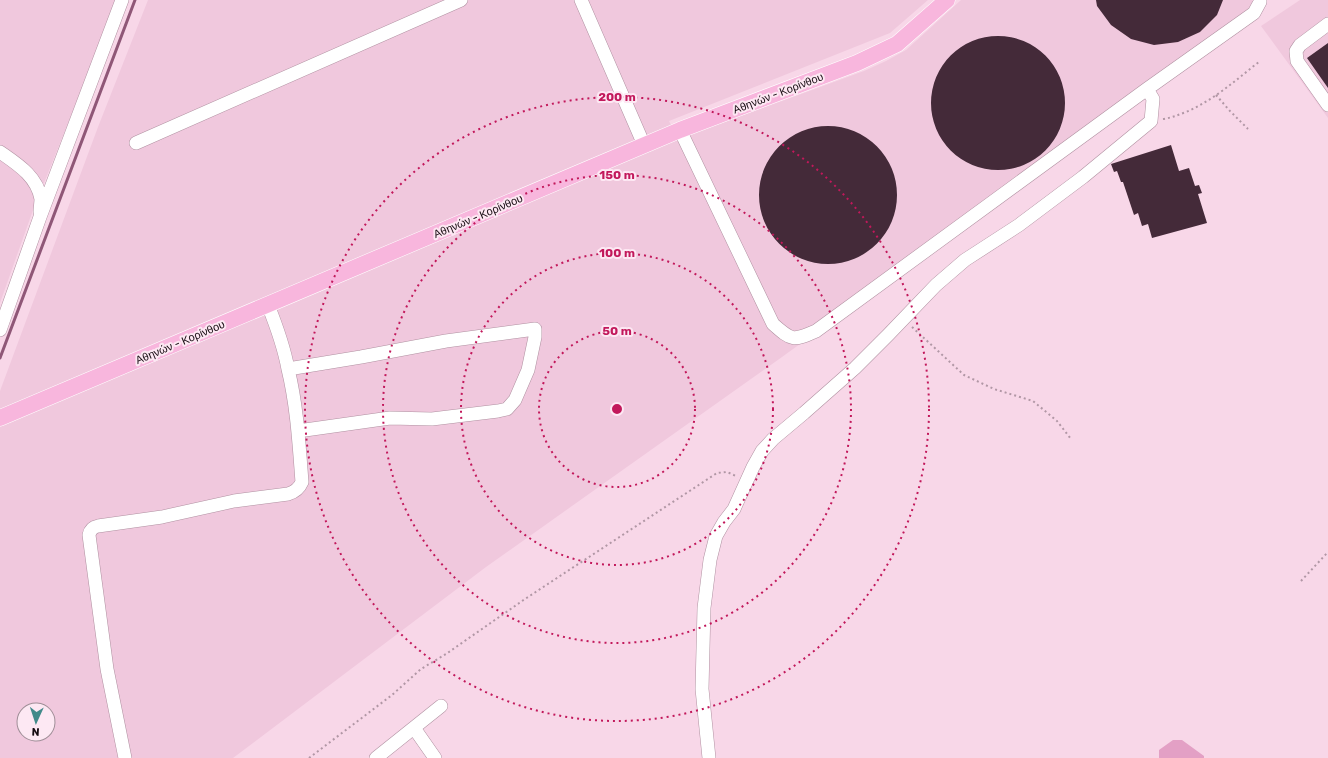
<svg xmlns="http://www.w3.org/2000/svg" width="1328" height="758" font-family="Rubik,sans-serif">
	<rect width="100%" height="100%" fill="#f8d7e8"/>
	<path fill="#f0c8dd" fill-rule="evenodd" d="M0 0H116L115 6 32 213 0 303Z
		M148 0H928L890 33 669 121 764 318 681 138 864 71 886 61 906 50 961 0H1267L1162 83 782 357 486 567 233 758H0V391L98 127ZM24 710H48V734H24Z
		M1300 0H1328V118L1261 26Z"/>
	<path fill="#e3a0c5" d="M1173 740H1182L1204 756V758H1159V750Z"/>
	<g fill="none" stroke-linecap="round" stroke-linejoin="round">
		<path stroke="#8f5777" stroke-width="3" d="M0 358 135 0"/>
	</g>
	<path fill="#442a39" d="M1096 0H1223L1217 15 1200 32 1178 42 1154 45 1131 39 1111 25 1097 6Z
		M931 103a67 67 0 1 1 134 0a67 67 0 1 1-134 0Z
		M1328 43V88L1307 58Z
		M759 195a69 69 0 1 1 138 0a69 69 0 1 1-138 0Z
		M1171 145 1179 171 1189 168 1195 186 1199 185 1202 193 1198 194 1207 223 1152 238 1148 224 1142 226 1138 213 1134 215 1123 182H1121L1117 171 1114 172 1111 164Z"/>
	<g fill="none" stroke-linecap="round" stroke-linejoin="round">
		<g stroke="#b091a1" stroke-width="14">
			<path id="minor" d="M581 0 644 145
				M1328 24 1300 45 1296 51 1297 61 1328 105
				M680 130 773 324C792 341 793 341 816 331L1147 89 1254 13 1260 2V0
				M136 143 461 0
				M0 152C17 164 37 176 41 199 41 203 40 208 40 212
				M0 330 40 217 122 0
				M288 369 361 357 446 341 535 329V337L528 370 515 400 507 409 498 411 432 419 390 418 298 431
				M414 728 435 758
				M125 758 107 669 89 535C90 530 93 527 98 526L162 517 234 501 288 494C295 492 299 489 302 482 299 444 297 406 288 369 284 347 276 325 268 305
				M376 758 441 706
				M709 758 702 689 704 608 710 560 716 536 724 522 734 509 753 467 762 451 773 439 804 413 855 368 888 335 936 285 965 260 1019 225 1083 177 1151 121 1153 99 1147 89"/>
		</g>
		<g stroke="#fff" stroke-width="17">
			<path id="major" d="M0 418 680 130 857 63 897 44 947 0"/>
		</g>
		<path stroke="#b197a5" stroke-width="2" stroke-dasharray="2 3" stroke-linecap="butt" d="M1216 95 1230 111 1248 129
			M1163 119C1171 118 1178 115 1186 112 1214 100 1236 80 1260 61
			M912 327 964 375 994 389 1033 401 1057 421 1071 439
			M1301 581 1328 552
			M309 758 392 695 421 669 446 654 525 599 717 473 727 472 736 476"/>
		<use href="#minor" stroke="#fff" stroke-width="13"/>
		<use href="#major" stroke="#f8b6dd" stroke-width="16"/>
	</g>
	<g fill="none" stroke="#c2185b" stroke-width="2" stroke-dasharray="2 4">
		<circle cx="617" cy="409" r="78"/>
		<circle cx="617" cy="409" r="156"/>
		<circle cx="617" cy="409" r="234"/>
		<circle cx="617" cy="409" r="312"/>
	</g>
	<g text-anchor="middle" stroke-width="4" stroke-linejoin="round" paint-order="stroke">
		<g font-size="11" fill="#150a10" stroke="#fde8f3">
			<text transform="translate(778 93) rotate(-21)" y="4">Αθηνών - Κορίνθου</text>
			<text transform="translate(478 216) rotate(-23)" y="4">Αθηνών - Κορίνθου</text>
			<text transform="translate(180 342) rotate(-23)" y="4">Αθηνών - Κορίνθου</text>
		</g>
	</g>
	<circle cx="617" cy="409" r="6" fill="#c2185b" stroke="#fde8f3" stroke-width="2"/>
	<g font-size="12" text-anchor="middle" font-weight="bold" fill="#c2185b" stroke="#fde8f3" stroke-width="4" stroke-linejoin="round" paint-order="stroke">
		<text x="617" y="101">200 m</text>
		<text x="617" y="179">150 m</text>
		<text x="617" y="257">100 m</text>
		<text x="617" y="335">50 m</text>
	</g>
	<g transform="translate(36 722) rotate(183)"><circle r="19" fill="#fde8f3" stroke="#a08f98"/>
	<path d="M0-3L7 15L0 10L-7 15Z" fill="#428a8a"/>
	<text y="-6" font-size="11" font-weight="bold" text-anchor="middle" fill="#150a10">N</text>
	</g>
</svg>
